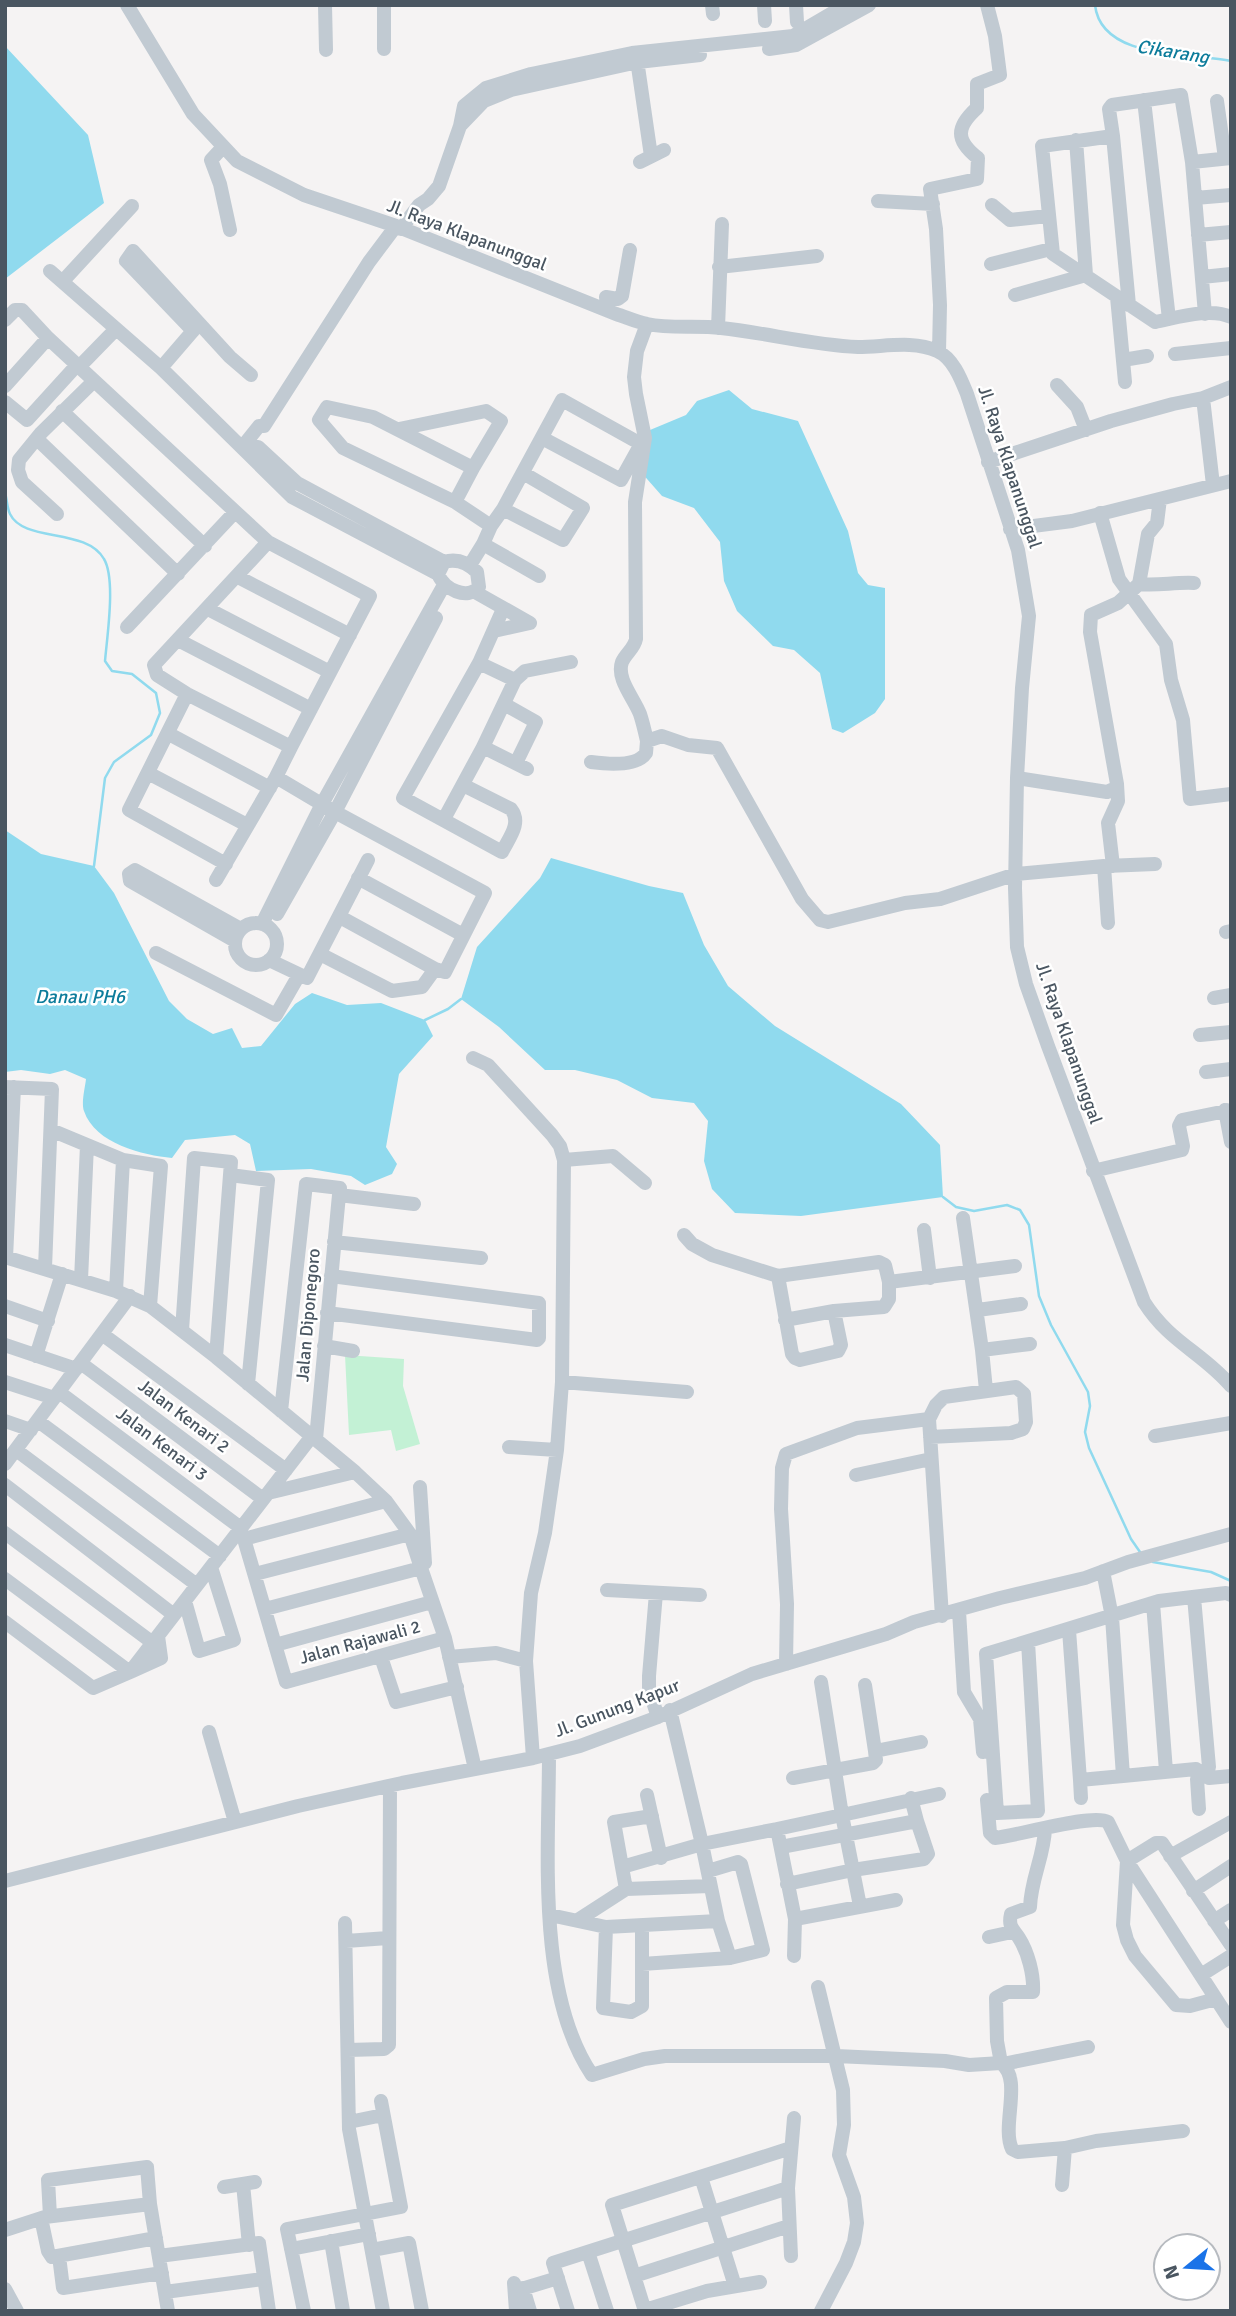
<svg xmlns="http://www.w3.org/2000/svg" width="1236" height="2316" font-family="Signika,sans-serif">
	<rect width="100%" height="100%" fill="#f5f3f3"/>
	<path fill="#c3f1d5" d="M345 1355 404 1359 403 1386 420 1444 396 1451 391 1430 349 1435Z"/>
	<path fill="#90daee" d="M5 46 88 135 104 203 5 279Z
		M729 390 752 409 798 421 848 531 858 573 868 585 885 588V699L875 713 843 733 832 729 820 673 794 650 773 646 737 611 724 581 720 542 694 508 662 496 640 471 650 430 686 415 697 401Z
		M5 830 41 854 94 866 114 893 169 1001 187 1019 213 1034 232 1028 242 1048 261 1046 295 1004 312 993 347 1005 381 1003 425 1020 433 1036 399 1074 386 1147 397 1164 392 1174 365 1185 351 1176 311 1169 256 1171 250 1144 235 1135 185 1140 172 1158C143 1155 95 1144 84 1111 81 1103 85 1088 86 1079L65 1070 50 1074 21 1070 5 1072Z
		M551 858 649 886 683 893 704 945 728 986 775 1026 901 1104 940 1145 943 1197 801 1216 735 1213 712 1189 704 1161 708 1121 694 1103 652 1098 617 1080 575 1070H545L499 1027 461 999 477 947 540 878Z"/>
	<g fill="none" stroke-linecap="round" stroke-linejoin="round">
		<path stroke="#90daee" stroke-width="2.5" d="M1095 5C1101 60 1190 53 1231 61
			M5 493C7 499 7 508 10 514 24 543 86 527 104 559 116 579 107 637 105 661L112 671 132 674 156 693 160 713 151 735 114 762 105 778 94 866
			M425 1020 448 1009 461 999
			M943 1197 956 1207 974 1211 1007 1205 1020 1210 1029 1225 1039 1296 1051 1325 1088 1392 1090 1406 1085 1432 1089 1448 1131 1539 1140 1552
			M1153 1562 1211 1572 1231 1581"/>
		<path stroke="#c1cad2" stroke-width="14" d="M127 5 193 114 237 161 304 195 396 226 616 314C626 317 636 322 647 324 671 329 697 325 721 328 767 333 812 345 858 347 884 347 913 340 937 351 953 358 961 379 967 394L1018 550 1029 616 1022 688 1017 778 1015 888 1017 947 1026 984 1048 1046 1144 1302C1169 1342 1203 1353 1231 1386
			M325 5 326 50
			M384 5V49
			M712 5 713 14
			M764 5 765 21
			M796 5 797 22
			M769 49 796 45 869 5
			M636 53 651 156
			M1144 100 1169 319
			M1217 101 1225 158
			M460 126 484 101 511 90 638 62 700 55
			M1113 136 1129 305
			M223 147 211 160 220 184 230 230
			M640 162 664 150
			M1192 162 1231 158
			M1195 198 1231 195
			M878 201 933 204
			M992 205 1010 220 1048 216
			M401 229 419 205 428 199 439 186 460 126 464 106 486 88 531 74 632 53 793 36 846 5
			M1198 235 1231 232
			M991 264 1051 249
			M719 267 817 256
			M50 271 161 368 292 497 438 574C444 589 467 601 479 587L477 572C468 563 457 558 444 562L438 574
			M1202 277 1231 274
			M63 281 132 206
			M1015 295 1086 275 1076 140
			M1117 297 1125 382
			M608 311 606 297 618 299 622 296 630 250
			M1205 314 1192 162 1181 95 1112 105 1109 109 1113 136 1042 146 1053 254 1155 322C1176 318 1210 307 1231 317
			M5 320 15 310H22L48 338 268 542 154 665 157 675 187 694 291 747 276 777 216 880
			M647 324 637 351 634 377 636 394 645 438 635 502 636 639C634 649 626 653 622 662 616 679 634 698 640 714 643 723 645 732 647 741L662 736 688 745 717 748 802 899 820 920 828 922 905 903 940 899 1016 874 1104 866 1108 923
			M718 328 722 224
			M193 331 126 261 133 251 230 357 251 375
			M939 352 940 305 936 229 930 189 977 179 978 158C955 140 956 127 977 108V84L1000 75 995 36 987 5
			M1175 354 1231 348
			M1123 360 1147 356
			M79 367 116 329
			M161 368 198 325
			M1057 385 1077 407 1086 430
			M5 386 48 338
			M1203 398 1213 485
			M5 402 27 420 77 365
			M62 411 205 546
			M399 429 486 411 501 421 473 468
			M37 439 178 574
			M243 446 259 426H264L369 262 396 226
			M258 447 297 483 444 562
			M988 462 1111 421 1173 404 1203 398 1231 387
			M455 502 473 468 373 417 327 407 319 420 343 448 455 502 491 526
			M503 509 563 540 583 508 523 473
			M1100 513 1119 579 1166 644 1171 680 1183 720 1190 799 1231 794
			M57 514 22 482 18 470 19 460 41 433 94 381
			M1010 529 1072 521 1231 481
			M268 542 370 596 291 747
			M483 544 539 576
			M470 565 483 544 491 526 503 509 562 400 641 444 621 480 542 438
			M238 577 350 635
			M1139 584C1157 586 1175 582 1194 583
			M475 592 530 623 494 631
			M208 609 330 672
			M127 627 235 512
			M178 640 311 709
			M479 663 515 680
			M187 694 129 810 226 864
			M504 704 536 722 516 763
			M169 734 270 788
			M483 747 527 769
			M591 762C606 764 637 767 646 753L647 741
			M148 773 247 825
			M276 777 335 812 485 893 445 972 435 969 340 917
			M1017 778 1107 792 1116 788 1117 784 1090 632 1091 615 1118 603 1139 584 1148 534 1157 523 1160 499
			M463 785 511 809C522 823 509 838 502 852L403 798 479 663 503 609
			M444 819 483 747 515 680 525 671 571 662
			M1106 866 1155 864
			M1113 866 1108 823 1118 801 1117 784
			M358 878 463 935
			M277 914 335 812 436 618
			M235 944a21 21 0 1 1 42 0a21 21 0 1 1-42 0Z
			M262 924 322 804 444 585
			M1226 932 1231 931
			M235 941 130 881 129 874 135 870 241 929
			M156 953 276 1015 299 975
			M320 954 392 991 422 987 435 969
			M269 960 307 978 368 860
			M1214 998 1231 995
			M1200 1035 1231 1032
			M473 1058 488 1065 552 1135 560 1146 564 1160 562 1382 557 1450 545 1533 531 1593 526 1661 533 1758
			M1206 1072 1231 1069
			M5 1087 52 1089 45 1268
			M1225 1110 1231 1142
			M51 1130 87 1145 81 1280
			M87 1145 123 1160
			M564 1160 613 1156 645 1183
			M1093 1171 1182 1150 1183 1146 1179 1126 1182 1120 1231 1110
			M230 1175 268 1180 248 1384
			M339 1195 414 1204
			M963 1218 982 1350 1030 1344
			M924 1230 930 1278
			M684 1235 692 1244 712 1255 778 1276 879 1262 885 1265 889 1282
			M334 1242 481 1258
			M5 1257 116 1291 150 1306 216 1357 355 1472 386 1501 410 1534 421 1568 445 1638 475 1769
			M6 1258 14 1087
			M778 1276 792 1354 795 1358 800 1360 838 1351 841 1345 834 1311 884 1307 889 1299V1282L1015 1266
			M116 1291 123 1160 161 1166 150 1306
			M5 1306 48 1321
			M978 1310 1021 1304
			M327 1313 537 1340 539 1338V1303L331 1276
			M785 1320 834 1311
			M182 1330 194 1158 231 1162 216 1357
			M102 1334 286 1470
			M5 1345 76 1369
			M324 1346 353 1351
			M982 1350 986 1390
			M36 1356 62 1274
			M82 1364 263 1499
			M5 1382 54 1398
			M562 1382 687 1392
			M59 1392 241 1528
			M281 1411 306 1184 340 1188 339 1195
			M5 1421 31 1430
			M38 1421 220 1556
			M1155 1436 1231 1423
			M930 1437 1011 1433 1023 1429 1026 1422 1024 1394 1016 1387 944 1397 936 1405 929 1419 942 1616
			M316 1439 339 1195
			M509 1447 557 1450
			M16 1450 197 1585
			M5 1464 130 1296
			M856 1475 931 1459
			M5 1485 174 1615
			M420 1487 425 1563
			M268 1493 355 1472
			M5 1533 153 1643
			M237 1533 244 1539 286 1682 445 1638
			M244 1539 386 1501
			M255 1574 410 1534
			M5 1579 130 1672 161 1658 158 1636
			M607 1590 700 1595
			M656 1593 649 1676V1690L658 1717
			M1194 1597 1209 1767 1197 1779 1199 1809
			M185 1601 199 1651 234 1640 211 1567
			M1153 1603 1166 1771
			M265 1609 421 1568
			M959 1611 964 1692 980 1719 983 1752
			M5 1622 93 1688 130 1672 312 1436
			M1069 1630 1080 1780 1123 1776 1112 1617 1103 1571
			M1028 1642 1038 1811 997 1813 986 1654 1159 1601 1226 1593 1231 1595
			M275 1645 432 1602
			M381 1657 396 1702 457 1687
			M449 1657 496 1653 526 1661
			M786 1664 787 1604 781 1509 782 1468 786 1454 857 1428 929 1419
			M821 1682 842 1815 939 1794
			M865 1685 875 1751
			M670 1710 702 1844 777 1829
			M209 1732 235 1822
			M549 1754C549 1851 536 1992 592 2075L644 2059 665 2056H836L945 2061 969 2065 1001 2063C1023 2079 1001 2126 1012 2149L1018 2152 1065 2148 1096 2141 1183 2131
			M1123 1776 1196 1769 1209 1778 1231 1776
			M793 1778 873 1763 876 1760 875 1751 921 1742
			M1080 1780 1081 1798
			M647 1795 661 1858
			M987 1800 990 1833 995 1838C1017 1836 1093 1813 1108 1822L1127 1861 1231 2022
			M781 1847 917 1821 911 1798
			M1170 1856 1231 1822
			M622 1867 614 1822 652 1816
			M5 1881 298 1806 402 1783 533 1758 580 1746 658 1717 752 1674 886 1634 914 1622 1000 1598 1085 1578 1128 1562 1231 1534
			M787 1884 853 1870 924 1859 928 1854 917 1821
			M626 1889 622 1867 702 1844 718 1921 730 1958
			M1193 1891 1231 1866
			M550 1915 606 1927 603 2008 631 2012 642 2006V1964L730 1958 763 1950 741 1864 738 1862 708 1871
			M795 1919 896 1900
			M578 1920 626 1889 710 1886
			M1214 1921 1231 1910
			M345 1923 349 2129 383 2311
			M642 1926V1964
			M606 1927 718 1921
			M989 1937 1012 1932
			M346 1941 388 1938
			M794 1956 795 1919 777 1829 842 1815 860 1906
			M1201 1975 1231 1956
			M818 1987 843 2090 844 2125 839 2155 854 2197 857 2223 854 2242 846 2263 821 2311
			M1216 1999 1190 2006 1176 2005 1135 1956 1127 1940 1123 1925 1127 1861 1156 1843H1162L1231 1945
			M348 2050 384 2049 389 2045 390 1786
			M1001 2063 997 2041 996 1998 1007 1992H1033C1034 1975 1028 1952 1019 1938 1013 1929 1008 1927 1011 1914L1030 1907C1031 1879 1044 1856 1045 1829
			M1003 2064 1088 2047
			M349 2122 383 2115
			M701 2177 735 2286
			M243 2184 249 2245
			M1062 2185 1065 2148
			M224 2187 255 2182
			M50 2216 48 2180 147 2167 150 2204
			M41 2218 48 2251 52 2257 156 2238
			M5 2230 45 2217 150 2204 168 2311
			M331 2241 343 2311
			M291 2249 369 2234
			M372 2250 409 2243 422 2311
			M588 2252 607 2311
			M59 2256 63 2288 162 2273
			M159 2256 259 2243 269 2311
			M791 2256 788 2188 794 2118
			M634 2276 789 2226
			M514 2283 516 2311
			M523 2288 530 2311
			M5 2289 17 2311
			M515 2291 558 2278
			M165 2292 263 2279
			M645 2310 707 2291 760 2282
			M304 2311 287 2229 401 2207 381 2101
			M568 2311 553 2263 788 2188
			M645 2311 612 2205 791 2148"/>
	</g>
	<g text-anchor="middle" stroke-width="5" stroke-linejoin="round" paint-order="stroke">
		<g font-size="18" fill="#4a5661" stroke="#fff">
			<text transform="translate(467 235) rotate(21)" y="6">Jl. Raya Klapanunggal</text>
			<text transform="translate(1010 467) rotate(72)" y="6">Jl. Raya Klapanunggal</text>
			<text transform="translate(1069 1043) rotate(71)" y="6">Jl. Raya Klapanunggal</text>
			<text transform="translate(308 1315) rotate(-85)" y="6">Jalan Diponegoro</text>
			<text transform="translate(184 1416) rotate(37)" y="6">Jalan Kenari 2</text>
			<text transform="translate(162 1444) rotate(37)" y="6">Jalan Kenari 3</text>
			<text transform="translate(360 1642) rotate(-15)" y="6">Jalan Rajawali 2</text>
			<text transform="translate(617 1708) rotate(-21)" y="6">Jl. Gunung Kapur</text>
		</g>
		<g font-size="19" font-style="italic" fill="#0c7c9b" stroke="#fff">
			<text transform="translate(1173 51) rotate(9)" y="7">Cikarang</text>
			<text x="80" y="1003">Danau PH6</text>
		</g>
	</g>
	<rect width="1236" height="2316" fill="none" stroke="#4a5661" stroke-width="14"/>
	<g transform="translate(1187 2267) rotate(252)"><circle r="33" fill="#ffffff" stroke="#b7bbc0" stroke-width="2"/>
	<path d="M0-5L12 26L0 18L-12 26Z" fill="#1a73e8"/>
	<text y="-10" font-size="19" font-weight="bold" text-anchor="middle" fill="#4a5661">N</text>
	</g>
</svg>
